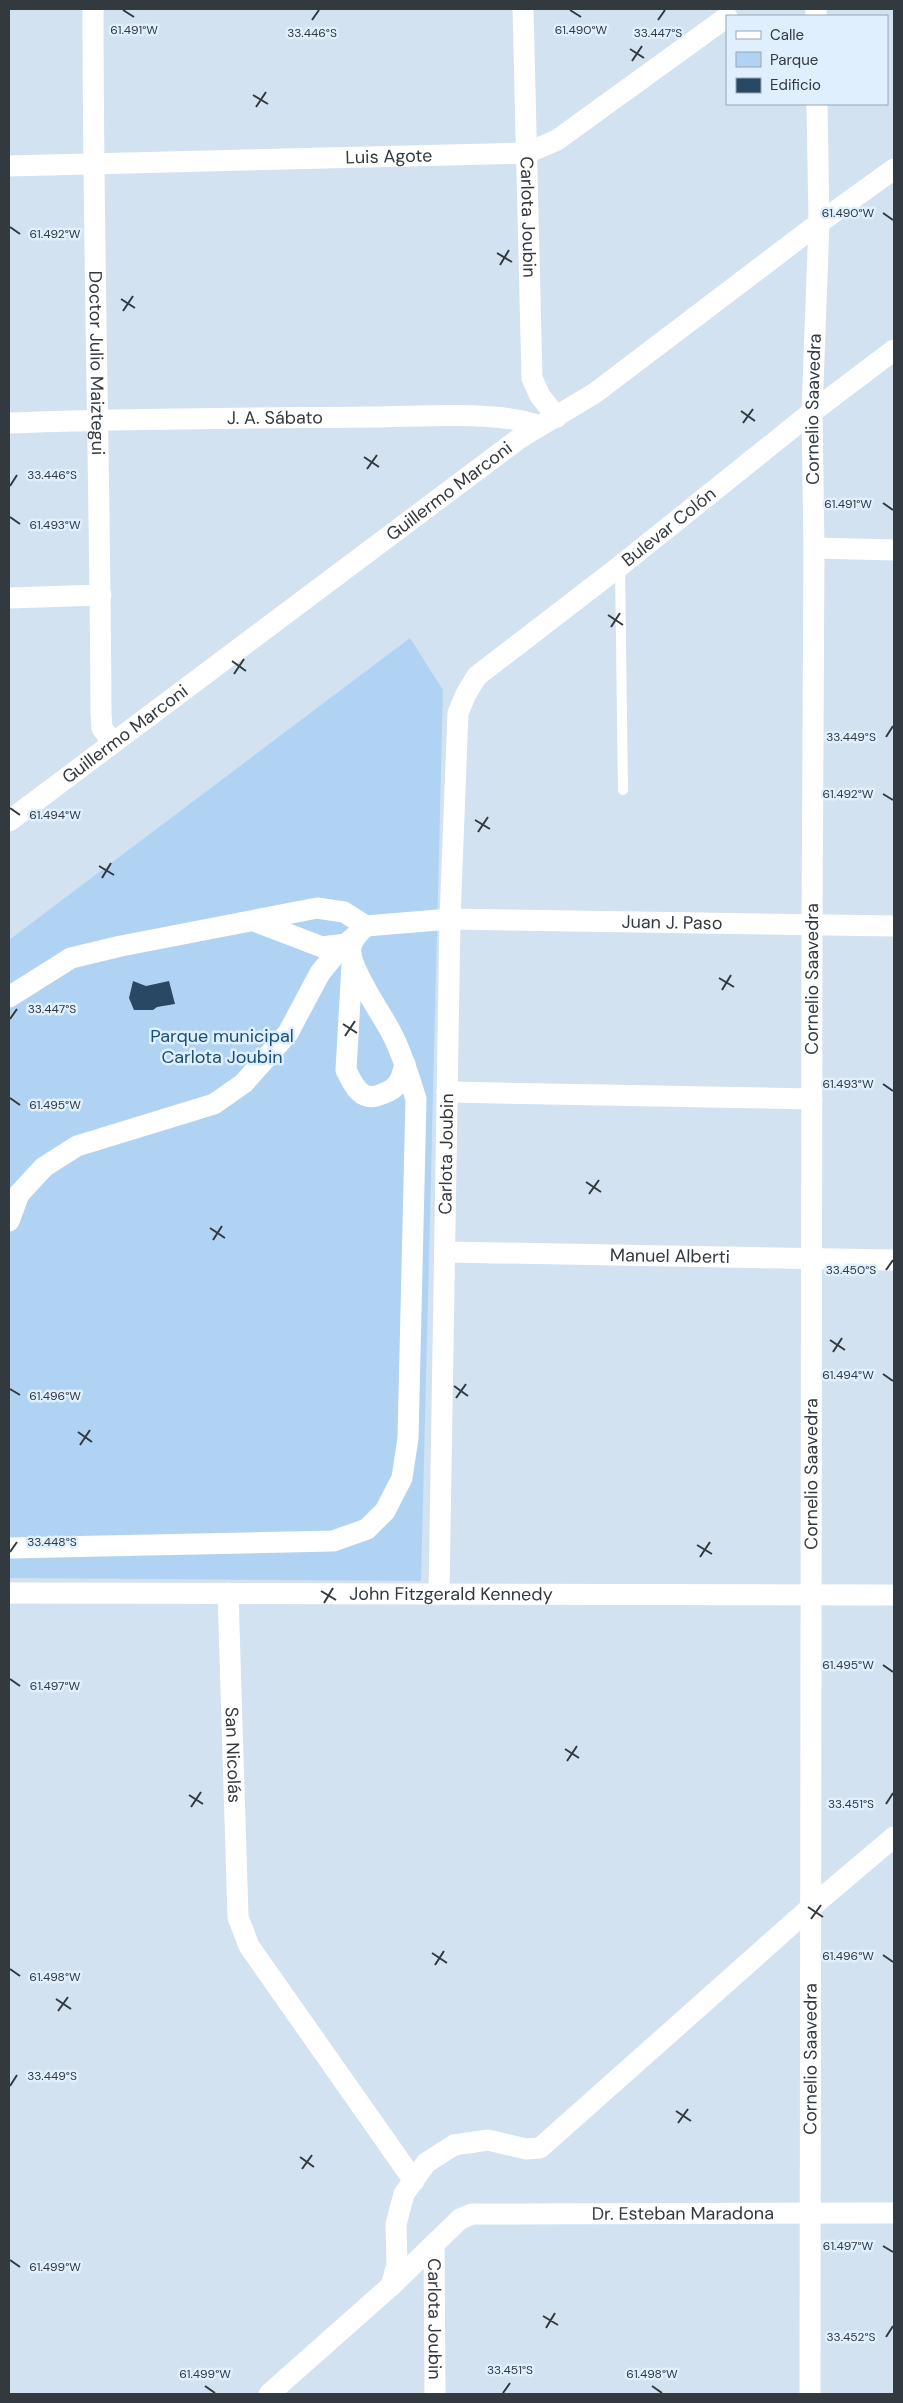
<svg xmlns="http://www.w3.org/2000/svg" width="903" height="2403" font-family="'DM Sans',sans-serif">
	<rect width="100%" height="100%" fill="#d2e2f1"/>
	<path fill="#b1d3f3" d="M410 638 443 690 421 1581 9 1578V940Z"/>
	<path fill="#294864" d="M133 981 146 986 169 981 175 1004 157 1007 153 1010H134L129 998Z"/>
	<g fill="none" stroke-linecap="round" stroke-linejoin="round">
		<path stroke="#fff" stroke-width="10" d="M620 567 623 790"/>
		<g stroke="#fff" stroke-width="21">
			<path id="s1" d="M93 9C93 244 100 478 101 713L102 728 113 743"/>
			<path id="s2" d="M523 9 532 378 540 396 557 417"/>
			<path d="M816 9V16"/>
			<path id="s3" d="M9 166 527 153 557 140 727 17"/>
			<path id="s4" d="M9 423C130 418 252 418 373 417 418 417 500 410 539 426"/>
			<path d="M814 548 894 550"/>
			<path d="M9 598 101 595"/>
			<path id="s5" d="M9 821 520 438 595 393 819 223 894 169"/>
			<path d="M254 921 322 947 346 944"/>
			<path d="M352 965 346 1070C354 1087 362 1103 382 1094 388 1092 395 1088 398 1083 402 1078 403 1070 405 1064"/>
			<path id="s6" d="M9 997 71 958 121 946 317 908 344 912 366 926 450 919 894 926"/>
			<path d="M447 1092 812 1099"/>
			<path d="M9 1221 19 1194 44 1167 77 1146 214 1104 244 1083 288 1033 320 973 338 951 355 936"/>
			<path id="s7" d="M445 1252 894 1260"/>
			<path d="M9 1548 333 1541 367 1529 385 1511 402 1478 408 1438 416 1099C409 1077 403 1055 392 1034 383 1015 347 967 351 947 353 938 359 932 366 926"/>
			<path id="s8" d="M9 1593 894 1595"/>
			<path id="s9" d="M228 1593 238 1917 249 1946 414 2181"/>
			<path id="s10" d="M439 1594 450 919 458 713 466 694 477 676 620 566 812 412 894 350"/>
			<path id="s11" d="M434 2244 435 2394"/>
			<path id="s12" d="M391 2286 460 2219 472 2214 894 2213"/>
			<path d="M269 2394 391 2286 397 2265 396 2224 404 2194 426 2163 454 2145 488 2140 526 2149 540 2148 810 1908 894 1837"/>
			<path id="s13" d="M810 2394 812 926 814 548 812 412 819 223 817 104"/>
		</g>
	</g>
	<path fill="none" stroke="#32393f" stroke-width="2" d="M123 10 134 17M570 10 581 17M312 20 319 10M658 20 665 10M630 49 644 58M632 61 642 46M253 95 268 104M256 107 266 92M883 213 893 220M10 227 20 234M497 253 512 262M500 265 509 250M121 299 135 308M123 311 133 296M741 411 755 421M743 423 753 409M364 457 379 467M367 469 377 455M10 486 17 475M883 503 893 510M10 517 20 524M608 615 623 625M611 627 620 613M232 661 246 671M234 674 244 659M886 737 893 726M883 794 893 800M10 808 20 815M475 820 490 829M478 832 488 817M99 866 114 875M102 878 111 863M719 978 734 987M722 990 731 975M10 1019 17 1009M343 1024 357 1033M345 1036 355 1021M883 1084 893 1091M10 1098 20 1105M586 1182 601 1192M589 1194 599 1180M210 1228 225 1238M213 1240 222 1226M886 1270 893 1260M830 1340 845 1350M833 1352 842 1338M883 1374 893 1381M454 1386 468 1396M10 1389 20 1395M456 1398 466 1384M78 1432 92 1442M80 1445 90 1430M697 1545 712 1554M10 1552 17 1542M700 1557 710 1542M321 1591 336 1600M324 1603 333 1588M883 1665 893 1672M10 1679 20 1686M565 1749 579 1758M567 1761 577 1746M189 1795 203 1804M886 1804 893 1793M191 1807 201 1792M808 1907 823 1917M811 1919 821 1905M432 1953 447 1963M883 1955 893 1962M435 1965 444 1951M10 1969 20 1976M56 1999 71 2009M58 2011 68 1997M10 2086 17 2075M676 2111 691 2121M678 2123 688 2109M300 2157 314 2167M302 2169 312 2155M883 2246 893 2252M10 2260 20 2267M543 2316 558 2325M546 2328 555 2313M886 2337 893 2326M205 2386 215 2393M652 2386 662 2393M503 2393 510 2383"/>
	<g text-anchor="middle" stroke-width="5" stroke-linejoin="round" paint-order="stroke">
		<g font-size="18" fill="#32393f" stroke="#dfeffe">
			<text dy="6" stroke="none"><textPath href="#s3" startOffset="380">Luis Agote</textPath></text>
			<text dy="6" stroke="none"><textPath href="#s2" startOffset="208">Carlota Joubin</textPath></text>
			<text dy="6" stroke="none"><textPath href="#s1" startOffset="354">Doctor Julio Maiztegui</textPath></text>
			<text dy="6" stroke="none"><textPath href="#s13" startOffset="1985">Cornelio Saavedra</textPath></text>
			<text dy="6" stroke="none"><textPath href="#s4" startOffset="266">J. A. Sábato</textPath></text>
			<text dy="6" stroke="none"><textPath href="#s5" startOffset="550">Guillermo Marconi</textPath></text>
			<text dy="6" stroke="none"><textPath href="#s10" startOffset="1166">Bulevar Colón</textPath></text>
			<text dy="6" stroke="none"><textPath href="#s5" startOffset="145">Guillermo Marconi</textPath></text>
			<text dy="6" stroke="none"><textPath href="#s6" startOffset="684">Juan J. Paso</textPath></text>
			<text dy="6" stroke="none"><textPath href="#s13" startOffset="1415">Cornelio Saavedra</textPath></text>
			<text dy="6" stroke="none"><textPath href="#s10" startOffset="440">Carlota Joubin</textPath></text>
			<text dy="6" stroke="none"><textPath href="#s7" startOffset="225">Manuel Alberti</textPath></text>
			<text dy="6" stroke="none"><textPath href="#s13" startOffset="920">Cornelio Saavedra</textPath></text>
			<text dy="6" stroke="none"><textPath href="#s8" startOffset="442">John Fitzgerald Kennedy</textPath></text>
			<text dy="6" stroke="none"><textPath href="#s9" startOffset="162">San Nicolás</textPath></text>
			<text dy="6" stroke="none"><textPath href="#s13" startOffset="335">Cornelio Saavedra</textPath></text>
			<text dy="6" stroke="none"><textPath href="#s12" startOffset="320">Dr. Esteban Maradona</textPath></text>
			<text dy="6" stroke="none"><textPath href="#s11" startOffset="75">Carlota Joubin</textPath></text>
		</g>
		<g font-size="18" fill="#194f79" stroke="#dfeffe">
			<text x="222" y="1042">Parque municipal<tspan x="222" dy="21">Carlota Joubin</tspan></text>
		</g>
	</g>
	<g font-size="12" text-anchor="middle" fill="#32393f" stroke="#dfeffe" stroke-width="5" stroke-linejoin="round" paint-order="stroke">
		<text x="134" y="34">61.491°W</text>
		<text x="581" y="34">61.490°W</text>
		<text x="312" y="37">33.446°S</text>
		<text x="658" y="37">33.447°S</text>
		<text x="848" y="217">61.490°W</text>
		<text x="55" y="238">61.492°W</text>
		<text x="52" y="479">33.446°S</text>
		<text x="848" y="508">61.491°W</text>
		<text x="55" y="529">61.493°W</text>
		<text x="851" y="741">33.449°S</text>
		<text x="848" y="798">61.492°W</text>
		<text x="55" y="819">61.494°W</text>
		<text x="52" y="1013">33.447°S</text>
		<text x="848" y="1088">61.493°W</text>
		<text x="55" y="1109">61.495°W</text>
		<text x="851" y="1274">33.450°S</text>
		<text x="848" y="1379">61.494°W</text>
		<text x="55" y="1400">61.496°W</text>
		<text x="52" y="1546">33.448°S</text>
		<text x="848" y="1669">61.495°W</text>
		<text x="55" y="1690">61.497°W</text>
		<text x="851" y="1808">33.451°S</text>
		<text x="848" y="1960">61.496°W</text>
		<text x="55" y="1981">61.498°W</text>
		<text x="52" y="2080">33.449°S</text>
		<text x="848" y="2250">61.497°W</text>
		<text x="55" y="2271">61.499°W</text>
		<text x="851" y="2341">33.452°S</text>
		<text x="510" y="2374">33.451°S</text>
		<text x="205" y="2378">61.499°W</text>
		<text x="652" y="2378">61.498°W</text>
	</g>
	<rect width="903" height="2403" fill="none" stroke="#32393f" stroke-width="20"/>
	<rect x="726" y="15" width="162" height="90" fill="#dfeffe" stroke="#9aa6b2"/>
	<rect x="736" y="31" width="25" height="8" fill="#ffffff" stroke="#9aa6b2"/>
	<text x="770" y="40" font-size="15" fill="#32393f">Calle</text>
	<rect x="736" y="52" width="25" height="15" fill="#b1d3f3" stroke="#9aa6b2"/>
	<text x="770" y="65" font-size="15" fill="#32393f">Parque</text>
	<rect x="736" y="78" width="25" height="15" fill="#294864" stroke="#9aa6b2"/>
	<text x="770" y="90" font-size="15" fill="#32393f">Edificio</text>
</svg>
